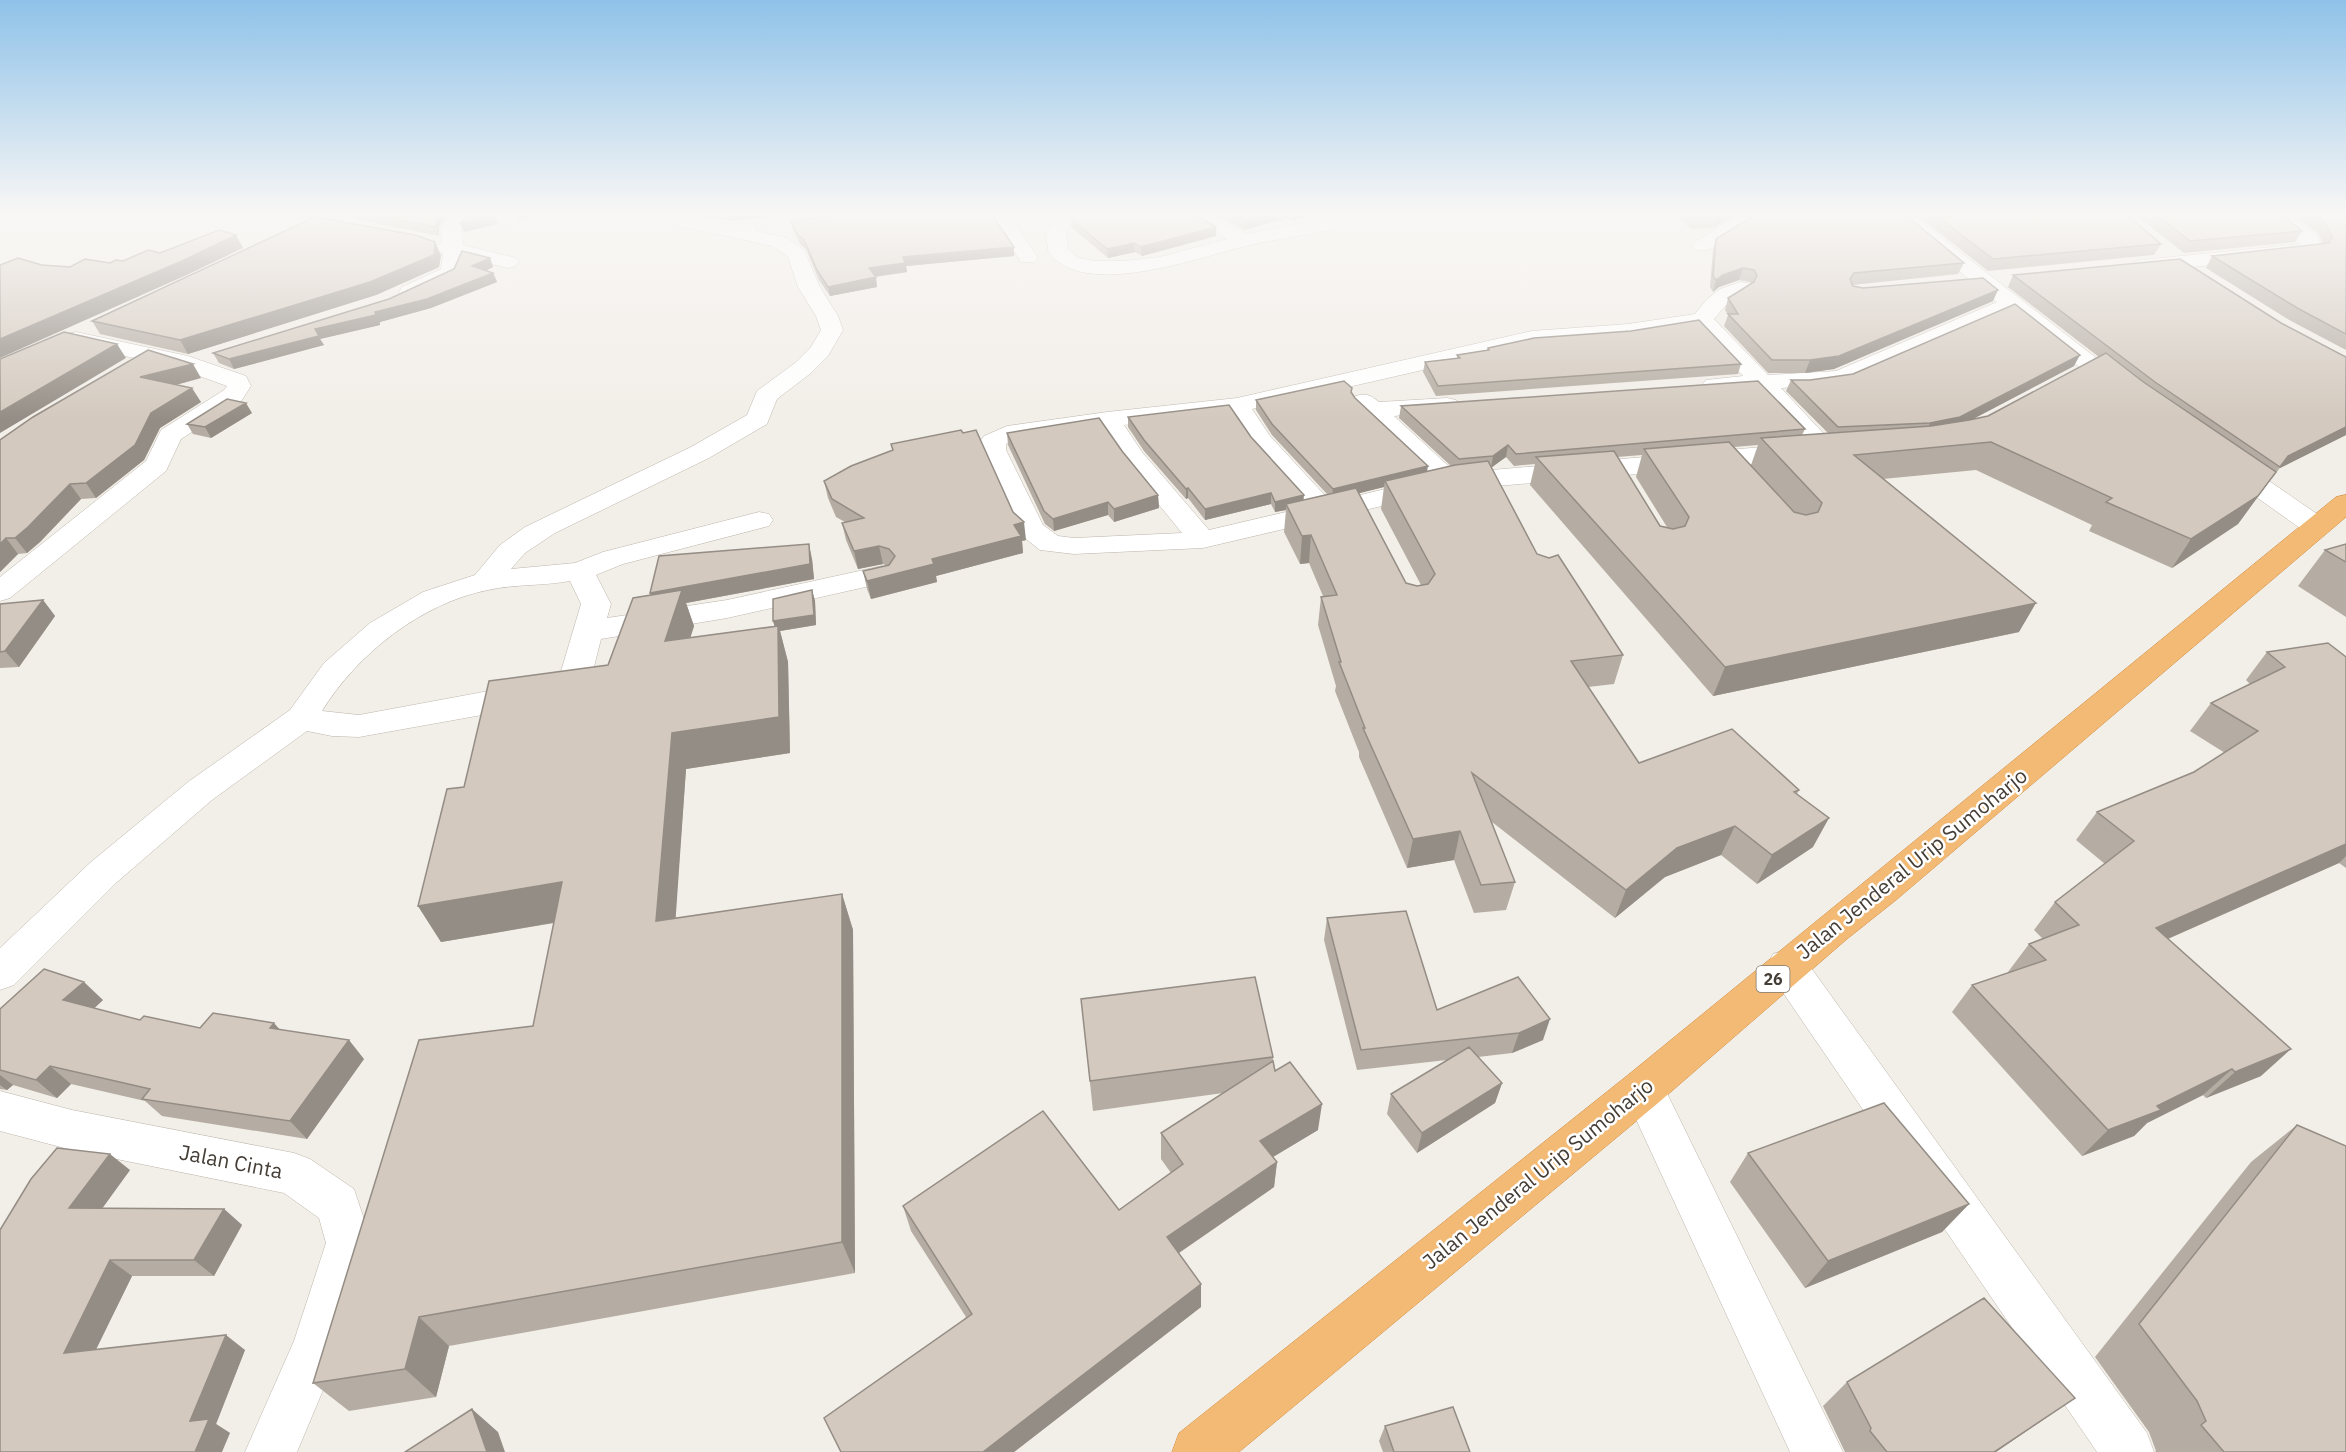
<svg xmlns="http://www.w3.org/2000/svg" width="2346" height="1452" font-family="'IBM Plex Sans',sans-serif">
	<rect width="100%" height="100%" fill="#f2eee8"/>
	<g fill="none" stroke-linecap="round" stroke-linejoin="round">
		<g stroke="#bdb5ab" stroke-width="1">
			<path id="street" d="M477 216 461 229 463 245 516 258 519 262 516 266 509 268 464 258 457 276C442 284 420 301 402 297L399 292 402 287 441 269 443 253 438 251 435 247 442 242 441 228 450 217Z
				M495 216H514L517 220 514 224H500Z
				M651 216H689L726 224H753L756 228 754 230 787 238 804 250 820 287 838 316 843 330 828 356 811 373 777 399 767 424 709 458 555 533 525 553 511 569 575 563 603 552 759 512 769 514 773 520 769 526 623 564 596 575 611 604 607 618 727 600 882 566 892 569 896 575 892 581 727 618 601 639 591 679 583 693 560 701 359 737 332 736 307 731 212 800 117 882 14 985 0 990V948L91 862 188 782 290 710 324 663 370 623 423 592 475 575 500 545 525 527 691 447 747 415 757 391 795 363 811 347 821 330 816 316 798 287 788 257 773 246 660 222 653 220ZM570 581 581 604 559 678 359 715 322 711C357 654 422 603 488 590 515 584 543 586 570 581Z
				M991 216H1010L1038 258 1035 262H1021Z
				M1056 216H1075L1066 231 1068 249 1078 258 1095 261H1124L1160 257 1227 239 1192 220 1190 216H1214L1247 234 1315 221 1319 216H1339L1335 225 1328 230C1301 237 1273 239 1246 246 1199 257 1082 301 1048 251L1046 231Z
				M1737 216H1764L1762 220 1747 226 1709 250H1695L1692 246 1695 242Z
				M1892 216H1914L2132 386 2136 391 2132 396 2124 398 2116 396 2010 312 1848 383 1781 388 1838 449 1834 454 1825 457 1816 454 1755 390 1714 392 1706 390 1702 385 1706 380 1743 376 1697 327 1628 338 1532 345 1252 409 1270 436 1331 502 1431 478 1355 406 1352 401 1355 396C1366 393 1371 395 1379 402L1447 398 1456 400 1459 405 1456 410 1394 416 1456 473 1799 444 1808 447 1812 452 1808 457 1799 460 1450 490 1203 548 1074 554 1040 550 1021 535 980 450V441L984 436 1007 426 1107 412 1237 398 1532 331 1628 324 1695 314 1706 300 1720 289 1740 282 1748 283 1751 288 1748 293 1726 305 1714 319 1768 375 1836 371 1997 302ZM1230 413 1252 446 1307 507 1209 530 1142 452 1124 425ZM1101 428 1124 462 1182 533 1074 538 1058 536 1043 525 1006 450V444L1013 441Z
				M2265 216H2288L2316 234 2323 249 2320 253 2313 255 2141 272 2134 270 2131 266 2134 262 2141 260 2301 244Z
				M76 332 188 356 246 376 251 386 242 400 181 439 166 471 10 598 0 601V577L146 461 161 430 224 390 227 386 172 366 68 344 65 339 68 334Z
				M2227 456 2236 458 2327 521 2331 527 2327 533 2317 535 2307 533 2218 470 2214 464 2218 458Z
				M1787 950 1801 954 2147 1433 2154 1452H2097L1773 978 1767 966 1773 954Z
				M1643 1070 1658 1075 1843 1452H1790L1622 1089 1628 1075Z
				M0 1091 72 1110 294 1153 310 1159 354 1189 372 1243 342 1345 297 1452H245L294 1341 326 1243 319 1218 284 1193 72 1150 0 1131Z"/>
		</g>
		<g stroke="#d08d44" stroke-width="1">
			<path id="highway" d="M2346 495V517L1896 900 1847 939 1658 1103 1239 1452H1172L1179 1433 1628 1075 2336 497Z"/>
		</g>
		<use href="#street" fill="#fff" fill-rule="evenodd"/>
		<use href="#highway" fill="#f2ba74" fill-rule="evenodd"/>
	</g>
	<path fill="#b5ada3" fill-rule="evenodd" d="M349 216H448L439 227V236L349 218Z
		M703 216H777L729 221Z
		M1219 216H1308L1292 221 1288 218 1244 230Z
		M1676 216H1733L1713 228 1691 229Z
		M1918 216H2128L2161 244 2154 255 1988 271Z
		M2137 216H2284L2302 231 2295 242 2184 253Z
		M2293 216H2346V350L2291 321 2206 268 2212 256 2323 244 2318 233Z
		M1070 218 1216 236 1142 256 1135 252 1108 258 1071 227Z
		M791 221 1014 247V256L906 266 907 272 875 277 877 287 830 296 819 280 806 249 800 244 793 230Z
		M1716 239 1964 263 1958 274 1852 285 1853 286 1863 288 1993 301 1834 369 1805 373H1768L1724 326 1728 315 1725 310 1728 298 1751 284 1750 282 1739 280 1719 287 1713 292 1710 287 1713 250Z
		M441 255 439 267 376 295 188 354 100 334 92 321Z
		M490 258 493 267 486 270 493 273 497 282 431 308 380 322V325L320 339 324 345 234 369 219 363 213 353 389 299Z
		M2013 275 2281 323 2346 357V435L2278 469 2238 524 2172 568 2089 531 2092 525 1976 470 1883 479 2019 632 1713 696 1530 485 1535 464 1514 466 1506 457 1491 467 1537 554 1623 655 1614 684 1588 687 1639 763 1799 790 1797 794 1813 847 1757 884 1721 855 1665 877 1615 918 1492 822 1515 882 1506 910 1474 913 1454 860 1407 868 1359 757V752L1335 691 1336 686 1318 625 1321 597 1323 596 1309 563 1300 564 1284 532 1286 510 1275 512 1271 504 1205 520 1188 498 1186 499 1144 451 1128 427V417L1251 437 1303 500 1327 494 1272 435 1256 410V400L1352 393 1355 398 1427 471 1451 466 1399 418 1401 406 1805 429 1802 435 1828 433 1786 391 1791 380H1810L2074 366 1971 420 1988 416 2099 357 2008 287ZM1758 445 1751 465 1734 447ZM1642 455 1636 477 1667 527 1660 526 1617 457ZM1384 487 1381 509 1421 585 1417 586 1406 583 1359 493Z
		M1488 348 1741 364 1738 374 1436 396 1423 372 1425 362 1457 358V355L1487 350Z
		M201 378 176 385 201 402 160 428 144 460 96 498 81 499 40 542 27 553 18 554 0 572V440L33 417Z
		M252 413 211 438 193 434 187 424Z
		M1007 433 1122 451 1158 495 1159 508 1114 522 1108 515 1054 531 1045 524 1008 445Z
		M891 444 1026 540 1022 541 1023 553 936 576 937 582 871 599 867 589 863 571 888 566 883 564 858 569 846 540 842 523 845 522 836 517 828 498 824 481 892 450Z
		M2346 544V617L2298 586 2325 550Z
		M812 559 814 579 686 603 694 626 690 638 775 626 773 621 812 590 815 601 816 625 780 631 788 662 790 753 686 769 675 918 842 894 853 930 855 1273 449 1346 436 1397 349 1411 313 1383 533 1026 554 923 441 942 418 906 464 787 608 665 651 595Z
		M43 600 55 616 19 667 0 668V604Z
		M2267 652 2346 657V868L2339 863 2168 939 2261 1076 2206 1098 2203 1095 2147 1123 2134 1136 2082 1156 1952 1012 1972 985 2009 973 2008 972 2029 944 2043 939 2034 930 2055 902 2105 864 2076 840 2097 812 2194 772 2225 753 2190 731 2211 703 2250 684 2246 680Z
		M1327 918 1437 1010 1518 977 1543 1040 1512 1053 1478 1057 1502 1083 1495 1103 1417 1153 1387 1114 1391 1094 1447 1060 1357 1070 1324 940Z
		M1081 999 1273 1057V1061L1275 1071 1318 1130 1273 1157 1277 1162 1274 1187 1179 1253 1201 1307 1014 1452H841L966 1317 911 1231 903 1206 1119 1210 1171 1173 1161 1159V1133L1223 1093 1093 1111Z
		M103 1000 94 1008 140 1020 200 1028 279 1029 364 1059 307 1139 162 1116 145 1101 71 1084 57 1098 13 1085 7 1090 0 1089V1009Z
		M2297 1125 2346 1452H2155L2156 1451 2149 1432 2095 1357 2251 1162Z
		M1748 1153 1969 1204 1942 1232 1805 1288 1730 1182Z
		M130 1170 102 1208 224 1209 242 1225 214 1276H132L96 1349 245 1350 216 1424 230 1433 0 1452V1230Z
		M1847 1382 2075 1398 1996 1452H1845L1823 1406Z
		M1385 1426 1470 1452H1383L1379 1441Z"/>
	<path fill="#948d85" d="M437 216H448L439 227V236L436 227V218Z
		M490 216H495L498 224 464 232 460 223Z
		M518 216H534L519 220Z
		M727 216H777L729 221Z
		M1262 216H1288V218L1244 230V221Z
		M1292 216H1308L1292 221Z
		M1717 216H1733L1713 228Z
		M1216 227V236L1142 256 1141 247Z
		M236 235 243 248 189 274 0 358V339Z
		M435 242 441 255 439 267 376 295 188 354 180 340Z
		M1134 243 1135 252 1108 258 1107 249Z
		M1014 247V256L906 266 907 272 871 277 869 268 903 257Z
		M490 258 493 267 476 276 472 266Z
		M1743 268 1739 280 1719 287 1713 292 1716 280 1723 275Z
		M493 273 497 282 431 308 380 322V325L320 339 324 345 234 369 229 359 315 329 375 312Z
		M876 277 877 287 830 296 828 287Z
		M1998 290 1993 301 1834 369 1805 373 1810 360Z
		M117 344 126 358 0 433V412Z
		M2080 355 2074 366 1954 429 1925 435 1930 423Z
		M193 364 201 378 149 392 140 377Z
		M192 388 201 402 160 428 144 460 96 498 86 483 151 413Z
		M246 403 252 413 211 438 205 427Z
		M2346 427V435L2278 469 2271 480 2288 456Z
		M1508 445 1506 457 1491 468 1493 456Z
		M1428 466 1426 477 1385 481 1384 487 1332 500 1333 489Z
		M2276 472 2238 524 2172 568 2191 539Z
		M70 484 81 499 40 542 27 553 15 538Z
		M1188 488V498L1186 499V489Z
		M1271 493V504L1205 520V509Z
		M1158 495 1159 508 1114 522V509Z
		M1304 495 1303 506 1286 504V510L1275 512V502Z
		M1108 502V515L1054 531 1053 519Z
		M1024 522 1026 540 1022 541 1023 553 936 576 937 582 871 599 867 581 932 559 1014 525Z
		M1311 535 1309 563 1300 564 1302 536Z
		M6 538 18 554 0 572V544Z
		M809 544 812 559 814 579 686 603 694 626 678 677 665 641 650 593Z
		M879 546 883 564 858 569 854 551Z
		M812 590 815 601 816 625 780 631 788 662 790 753 686 769 673 956 656 921 672 733 776 631 773 621Z
		M43 600 55 616 19 667 5 651Z
		M2036 603 2019 632 1713 696 1725 667Z
		M1829 818 1813 847 1757 884 1772 855Z
		M1735 826 1721 855 1665 877 1615 918 1626 890 1677 848Z
		M1460 831 1454 860 1407 868 1413 839Z
		M2346 844V856L2339 863 2131 955 2156 928Z
		M562 882 581 918 441 942 418 906Z
		M842 894 853 930 855 1273 842 1242Z
		M84 982 103 1000 83 1019 63 1000Z
		M1550 1019 1543 1040 1512 1053 1519 1033Z
		M274 1023 290 1041 270 1028Z
		M349 1040 364 1059 307 1139 290 1121Z
		M2291 1049 2261 1076 2206 1098 2235 1072Z
		M50 1066 71 1084 57 1098 36 1080Z
		M2232 1069 2203 1095 2147 1123 2134 1136 2082 1156 2108 1130Z
		M0 1075 13 1085 7 1090 0 1085Z
		M1502 1083 1495 1103 1417 1153 1422 1133Z
		M1322 1104 1318 1130 1258 1166 1260 1141Z
		M110 1154 130 1170 91 1224 69 1208Z
		M1277 1162 1274 1187 1167 1261V1237Z
		M1969 1204 1942 1232 1805 1288 1828 1261Z
		M224 1209 242 1225 214 1276 194 1260Z
		M110 1260 132 1276 87 1368 64 1353Z
		M1201 1284V1307L1014 1452H983Z
		M419 1317 449 1346 436 1397 405 1369Z
		M226 1335 245 1350 216 1424 230 1433 222 1452H195L190 1421Z
		M2075 1398 1996 1452H1994Z
		M472 1409 498 1432 505 1452H487Z"/>
	<path fill="#d3c9be" stroke="#948d85" stroke-width="1.5" d="M382 216H437L436 218V227Z
		M467 216H490L460 223Z
		M831 216H993L1014 247 903 257 905 263 869 268 876 277 828 287 817 270 804 240 798 235 791 221Z
		M1071 216H1197L1216 227 1141 247 1134 243 1107 249 1070 218Z
		M1236 216H1262L1244 221Z
		M1692 216H1717L1694 218Z
		M1753 216H1907L1964 263 1854 273 1850 279 1853 286 1863 288 1983 278 1998 290 1839 356 1810 360H1772L1728 314H1738L1728 298 1754 282 1757 275 1754 270 1743 268 1723 275 1716 280 1713 276 1716 239Z
		M1937 216H2128L2161 244 1993 259Z
		M2158 216H2284L2302 231 2190 241Z
		M2317 216H2346V334L2299 309 2212 256 2329 243 2332 237 2325 222Z
		M315 217 415 235 435 242 434 255 370 282 180 340 92 321Z
		M219 230 236 235 182 261 0 339V265L18 258 42 265 70 267 85 259 110 263 116 260 123 261 148 250 160 253Z
		M462 251 490 258 472 266 493 273 427 299 375 312 376 315 315 329 319 336 229 359 213 353 389 299 454 269Z
		M2180 259 2281 323 2346 357V427L2288 456 2280 467 2155 382 2013 275Z
		M2015 304 2080 355 1960 417 1930 423 1838 427 1791 380H1810L1853 374Z
		M1699 320 1741 364 1438 386 1425 362 1460 358 1457 355 1489 350 1488 348 1534 338 1631 331Z
		M64 332 117 344 0 412V359Z
		M148 350 193 364 140 377 192 388 151 413 135 445 86 483 70 484 28 527 15 538H6L0 544V440L33 417Z
		M2106 353 2142 381 2276 472 2258 496 2191 539 2106 502 2112 498 1991 442 1854 455 2036 603 1725 667 1536 457 1614 451 1660 526 1673 529 1685 526 1689 517 1644 449 1729 442 1794 512 1806 515 1818 512 1822 503 1761 438 1931 426 1969 420 1988 416Z
		M1344 381 1352 388 1351 392 1355 398 1428 466 1333 489 1272 424 1256 400Z
		M1758 381 1805 429 1516 454 1508 445 1493 456 1459 459 1401 406Z
		M227 399 246 403 205 427 187 424Z
		M1229 405 1251 437 1304 495 1275 502 1271 493 1205 509 1188 488 1186 489 1144 440 1128 417Z
		M1099 418 1122 451 1158 495 1114 509 1108 502 1053 519 1044 511 1007 433Z
		M961 430 963 433 976 430 1013 512 1024 522 1014 525 1021 536 932 559 934 564 867 581 863 571 889 565 895 556 889 549 879 546 854 551 842 523 864 518 832 499 824 481 851 466 893 450 891 444Z
		M1488 461 1537 554 1549 558 1558 555 1623 655 1571 661 1639 763 1732 729 1799 790 1794 792 1829 818 1772 855 1735 826 1677 848 1626 890 1472 773 1515 882 1481 885 1460 831 1413 839 1363 728H1365L1339 662H1341L1321 597 1337 595 1311 535 1302 536 1286 504 1356 488 1406 583 1417 586 1428 584 1435 574 1385 481 1455 465Z
		M809 544 810 564 650 593 659 556Z
		M2346 544V562L2325 550Z
		M682 590 665 641 778 626 779 717 672 733 656 921 842 894V1242L419 1317 405 1369 313 1383 419 1040 533 1026 562 882 418 906 447 789 464 787 489 681 608 665 633 598Z
		M812 590 814 615 773 621V599Z
		M43 600 5 651 0 652V604Z
		M2328 643 2346 657V844L2156 928 2291 1049 2235 1072 2232 1069 2157 1106 2161 1110 2108 1130 1972 985 2046 960 2029 944 2079 925 2055 902 2134 841 2097 812 2194 772 2258 731 2211 703 2285 667 2267 652Z
		M1406 911 1437 1010 1518 977 1550 1019 1519 1033 1361 1050 1327 918Z
		M44 969 84 982 63 1000 140 1020 144 1016 200 1028 213 1013 274 1023 270 1028 349 1040 290 1121 142 1099 150 1089 50 1066 36 1080 0 1070V1009Z
		M1255 977 1273 1057 1090 1081 1081 999Z
		M1469 1047 1502 1083 1422 1133 1391 1094Z
		M1273 1061 1275 1071 1290 1062 1322 1104 1260 1141 1277 1162 1167 1237 1201 1284 983 1452H841L824 1418 972 1314 903 1206 1043 1111 1119 1210 1183 1164 1161 1133Z
		M1884 1103 1969 1204 1828 1261 1748 1153Z
		M2297 1125 2346 1146V1452H2224L2201 1425 2206 1421 2197 1401 2139 1324Z
		M57 1148 110 1154 69 1208 224 1209 194 1260H110L64 1353 226 1335 190 1421 209 1419 195 1452H0V1230L31 1179Z
		M1984 1298 2075 1398 1994 1452H1887L1870 1431 1871 1428 1847 1382Z
		M1453 1407 1470 1452H1394L1385 1426Z
		M472 1409 487 1452H405Z"/>
	<linearGradient id="sky" x2="0" y2="1"><stop stop-color="#8fc2e9"/><stop offset="0.51" stop-color="#f9f7f5"/><stop offset="1" stop-color="#f9f7f5" stop-opacity="0"/></linearGradient>
	<rect width="2346" height="420" fill="url(#sky)"/>
	<g text-anchor="middle" stroke-width="5" stroke-linejoin="round" paint-order="stroke">
		<rect fill="#fff" stroke="#7d7873" stroke-width="1.5" x="1756.5" y="966" width="33" height="26" rx="4.5"/>
		<g font-size="16" font-weight="bold" fill="#453e37">
			<text x="1773" y="985">26</text>
		</g>
		<g font-size="21" fill="#453e37" stroke="#fff">
			<text transform="translate(1912 864) rotate(-39)" y="7">Jalan Jenderal Urip Sumoharjo</text>
			<text transform="translate(231 1162) rotate(11)" y="7">Jalan Cinta</text>
			<text transform="translate(1538 1174) rotate(-39)" y="7">Jalan Jenderal Urip Sumoharjo</text>
		</g>
	</g>
</svg>
